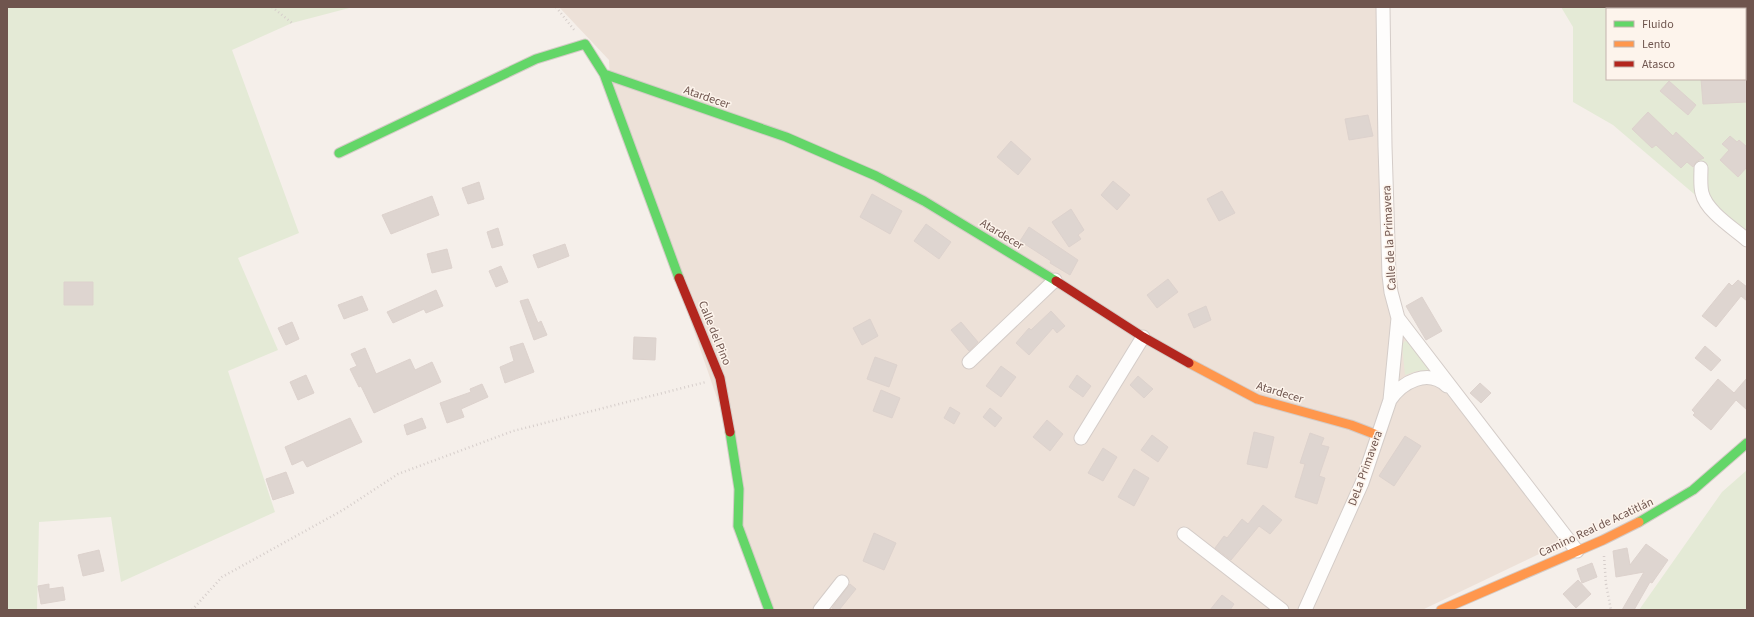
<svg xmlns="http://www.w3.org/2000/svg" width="1754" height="617" font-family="'Source Sans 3',sans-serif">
	<rect width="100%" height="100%" fill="#f5efea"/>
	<path fill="#ede1d8" d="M559 7H1377L1390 307 1438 383 1566 541 1422 610H774L743 527 742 471 610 86 609 60Z"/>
	<path fill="#e4ead6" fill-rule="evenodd" d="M7 7H353L292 23 232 50 299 233 238 258 278 350 228 371 275 512 121 582 111 517 39 522 37 610H7Z
		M1561 7H1747V239L1613 125 1573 102V27ZM1607 9H1745V79H1607Z
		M1405 341 1409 342 1432 373 1417 371 1405 375 1402 345Z
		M1747 470V610H1639L1722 492Z"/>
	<path fill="#ded5d0" stroke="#ddd2cd" d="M1701 79H1747V102L1703 104Z
		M1669 81 1696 105 1688 115 1660 91Z
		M1648 112 1673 136 1676 132 1704 158 1697 161 1693 167 1687 162 1681 168 1656 145 1652 148 1632 129Z
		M1368 115 1373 136 1349 140 1345 119Z
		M1730 136 1737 142 1739 140 1747 147V167L1738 177 1720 160 1729 150 1722 144Z
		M1011 141 1031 159 1018 175 997 157Z
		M1113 181 1130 195 1117 210 1101 195Z
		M479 182 484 199 468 204 462 188Z
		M1222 191 1235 213 1219 221 1207 199Z
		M872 194 902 211 890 234 860 217Z
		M432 196 439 215 391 234 382 215Z
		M1071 209 1084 230 1078 235 1081 239 1069 247 1052 222Z
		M926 224 951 242 939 259 914 241Z
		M1029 227 1078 260 1070 275 1050 263 1051 261 1020 241Z
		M498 228 503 245 492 248 487 232Z
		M565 244 569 256 538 268 533 255Z
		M447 249 452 268 432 273 427 254Z
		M501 266 508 282 496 287 489 271Z
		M1168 279 1178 292 1157 308 1147 295Z
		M1738 280 1747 287V301L1741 296 1716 327 1702 316 1729 283 1732 286Z
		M64 282H93V305H64Z
		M436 290 443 306 426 313 424 309 393 323 387 312Z
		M362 296 368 310 344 319 338 305Z
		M1422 297 1442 331 1426 340 1406 306Z
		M528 299 538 323 541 321 547 335 534 340 520 301Z
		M1206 306 1211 320 1194 328 1188 314Z
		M1051 311 1065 326 1057 333 1053 328 1029 355 1016 343 1029 328 1031 330Z
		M870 319 878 336 862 345 853 328Z
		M292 322 299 339 286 345 278 328Z
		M961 322 978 342 969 351 951 330Z
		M634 337 656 338 655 360 633 359Z
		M523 343 534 372 505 383 500 367 514 361 510 347Z
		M1705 346 1721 360 1711 371 1695 358Z
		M365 348 376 374 410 359 415 370 432 362 441 382 374 413 361 386 359 387 350 369 357 366 351 354Z
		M875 357 897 365 889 387 867 379Z
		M1001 366 1016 377 1001 397 986 386Z
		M306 375 314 393 298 400 290 382Z
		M1077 375 1091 386 1083 397 1069 387Z
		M1138 376 1153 389 1144 398 1130 385Z
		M1747 378V410L1736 400 1711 430 1693 415 1695 413 1692 410 1718 379 1734 393Z
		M1480 383 1491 393 1481 403 1470 393Z
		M482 384 488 397 461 409 464 417 447 423 440 403 471 392 470 389Z
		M881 390 900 398 892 418 873 411Z
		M950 407 960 413 954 424 944 418Z
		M990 408 1002 418 995 427 983 417Z
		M350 418 362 442 307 467 303 460 292 465 285 447Z
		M422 418 426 428 407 435 404 425Z
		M1047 420 1063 434 1050 451 1033 437Z
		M1254 432 1274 437 1267 468 1247 464Z
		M1310 433 1324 438 1321 445 1329 447 1319 476 1325 478 1317 504 1295 497 1305 464 1300 463Z
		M1152 435 1168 447 1158 462 1141 450Z
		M1405 436 1421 446 1394 486 1379 476Z
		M1103 448 1117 457 1103 481 1088 473Z
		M1134 469 1149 478 1134 506 1118 497Z
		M286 472 294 493 273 500 266 479Z
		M1263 505 1282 520 1270 534 1259 526 1231 560 1215 548 1224 536 1227 538 1242 519 1248 524Z
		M874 533 896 543 884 570 863 561Z
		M1646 544 1668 560 1652 583 1650 582 1634 610H1622L1644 572 1616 577 1613 551 1627 548 1630 565Z
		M99 550 104 571 83 576 78 555Z
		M1592 563 1597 577 1582 583 1577 569Z
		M1578 580 1591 594 1576 608 1563 594Z
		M49 584V589L63 587 65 600 41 604 38 586Z
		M850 584 856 589 839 610H835L832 608Z
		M1222 595 1234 604 1230 610H1210Z"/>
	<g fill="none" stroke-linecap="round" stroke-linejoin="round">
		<g stroke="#d4ccc8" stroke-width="15">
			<path id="street" d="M1383 7 1385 146 1389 275 1391 292 1398 318 1577 551
				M1701 168C1701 176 1700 185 1702 193 1706 211 1733 228 1747 240
				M969 362 1055 280
				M1390 400C1402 382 1428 368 1447 386
				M1081 438 1143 337
				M1184 534 1282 610
				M820 610 842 582
				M1305 610 1362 483 1390 400 1398 318"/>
		</g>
		<g stroke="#d4cbc6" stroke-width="11">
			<path id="fast" d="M604 74 786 137 876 176 924 201 1056 281
				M339 153 536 59 585 44 604 74 679 278
				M730 432 739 489 738 526 769 610
				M1639 522 1693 490 1747 443"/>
		</g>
		<g stroke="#d4cbc6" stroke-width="11">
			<path id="slow" d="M1189 363 1257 399 1351 425 1377 435
				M1441 610 1603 540 1639 522"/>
		</g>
		<g stroke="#d4cbc6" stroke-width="11">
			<path id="jam" d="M679 278 720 378 730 432
				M1056 281 1143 337 1189 363"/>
		</g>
		<path stroke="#d6cecb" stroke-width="2.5" stroke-dasharray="1 3" stroke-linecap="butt" d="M272 7 292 23
			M556 7 575 31
			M1604 556 1606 584 1611 610
			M192 610 222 577 343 510 398 474 513 431 706 382"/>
		<use href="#street" stroke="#fefdfc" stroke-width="13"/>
		<use href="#fast" stroke="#63d668" stroke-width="9"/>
		<use href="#slow" stroke="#ff974d" stroke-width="9"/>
		<use href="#jam" stroke="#b3261e" stroke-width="9"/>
	</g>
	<g text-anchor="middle" stroke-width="3" stroke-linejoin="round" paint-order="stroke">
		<g font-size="12" fill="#6f554e" stroke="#fdf4ec">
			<text transform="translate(707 97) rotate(19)" y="4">Atardecer</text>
			<text transform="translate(1002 234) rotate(31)" y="4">Atardecer</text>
			<text transform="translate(1389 238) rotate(-93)" y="4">Calle de la Primavera</text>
			<text transform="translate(715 333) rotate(68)" y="4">Calle del Pino</text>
			<text transform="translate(1280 392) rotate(17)" y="4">Atardecer</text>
			<text transform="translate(1365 468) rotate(-70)" y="4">DeLa Primavera</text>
			<text transform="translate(1596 527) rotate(-25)" y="4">Camino Real de Acatitlán</text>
		</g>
	</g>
	<rect width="1754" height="617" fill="none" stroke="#6f554e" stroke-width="16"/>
	<rect x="1606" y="8" width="140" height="72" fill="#fdf4ec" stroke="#c4b4ad"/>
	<rect x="1614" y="21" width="20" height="6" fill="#63d668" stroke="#c4b4ad"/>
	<text x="1642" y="28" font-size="12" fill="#6f554e">Fluido</text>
	<rect x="1614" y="41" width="20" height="6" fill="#ff974d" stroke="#c4b4ad"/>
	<text x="1642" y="48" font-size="12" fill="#6f554e">Lento</text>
	<rect x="1614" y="61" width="20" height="6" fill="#b3261e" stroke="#c4b4ad"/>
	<text x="1642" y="68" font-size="12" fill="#6f554e">Atasco</text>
</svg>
